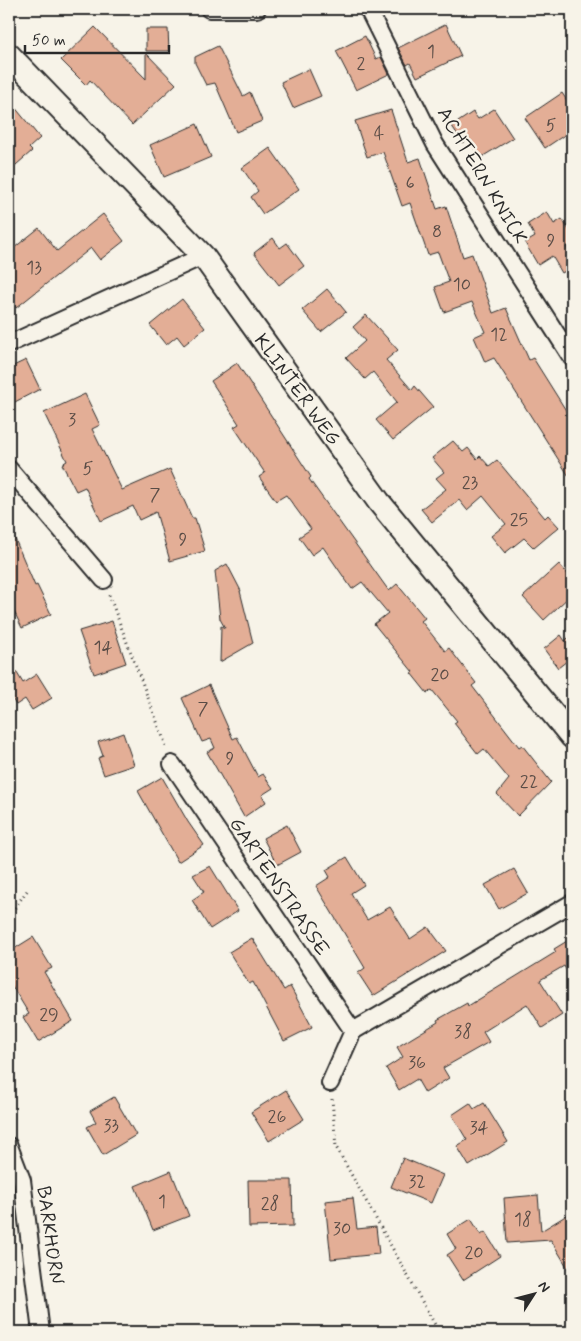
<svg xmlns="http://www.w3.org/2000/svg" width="581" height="1341" font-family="Mynerve,sans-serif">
	<rect width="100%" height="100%" fill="#f7f3e8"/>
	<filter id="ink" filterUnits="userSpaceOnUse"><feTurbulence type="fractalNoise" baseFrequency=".02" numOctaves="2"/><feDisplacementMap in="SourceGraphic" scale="10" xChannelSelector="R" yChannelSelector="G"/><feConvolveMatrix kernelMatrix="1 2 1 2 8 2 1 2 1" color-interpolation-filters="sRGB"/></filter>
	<g filter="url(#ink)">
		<path fill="#e3ae96" stroke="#2b2b2b" d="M446 24 461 56 417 77 410 63 407 65 398 48Z
			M95 27 146 79V53L176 84 132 125 90 80 86 85 61 60Z
			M146 29H168L169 51H146Z
			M365 36 376 59 381 57 389 74 356 90 336 51Z
			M218 46 243 96 250 92 262 121 236 132 215 83 206 85 195 63V57Z
			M309 69 321 96 293 108 281 82Z
			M562 93 572 108V130L545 148 525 118Z
			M9 100 40 138 29 148 32 151 9 171Z
			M494 109 513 138 480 158 469 139 463 143 452 126 473 112 478 119Z
			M391 110 408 162 420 158 437 209 446 206 463 257 472 254 493 313 506 308 529 360 533 358 572 420V481L494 358 485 362 474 337 485 332 472 302 444 312 435 287 449 282 438 252 428 255 410 203 402 206 383 152 367 157 355 121Z
			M197 124 211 157 164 177 150 145Z
			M270 148 299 189 263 214 251 197 258 191 242 168Z
			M547 212 554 224 562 219 572 235V243L566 247 572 258V267L562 273 552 256 538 265 525 243 535 237 528 224Z
			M103 214 124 241 100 260 91 248 16 308 9 298V252L39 228 57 251Z
			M273 238 280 248 287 243 304 266 279 285 254 253Z
			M327 289 346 312 321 332 302 310Z
			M182 299 205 328 184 345 177 336 166 345 150 325Z
			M366 315 398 350 386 360 412 390 415 386 433 407 393 440 376 420 397 402 373 372 365 379 346 358 365 341 353 327Z
			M26 360 40 389 9 405V368Z
			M237 363 311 477 309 479 389 591 397 584 425 618 421 621 445 651 449 648 476 683 472 686 519 747 522 745 551 782 518 816 497 794 509 779 484 749 478 754 454 723 457 721 432 690 427 693 411 673 413 672 374 624 388 613 362 582 352 589 323 547 312 555 299 537 311 529 286 495 276 501 259 477 265 473 234 427 239 424 211 381Z
			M85 394 100 425 92 429 122 490 170 469 192 518H195L205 551 170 561 156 512 139 520 133 506 101 521 85 487 76 491 62 464 67 461 44 413Z
			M453 441 463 452 468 448 477 459 480 456 489 466 497 460 545 518 548 515 559 527 534 548 524 538 505 553 491 536 506 524 483 496 467 510 459 500 432 522 421 509 446 489 436 478 444 472 432 458Z
			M9 525 35 586 37 585 51 614 22 628 9 601Z
			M227 564 241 591H240L253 643 220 662 221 626 225 628 220 619 215 571Z
			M559 564 572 579V594L544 620 523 597Z
			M112 621 126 663 94 674 79 631Z
			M572 634V657L558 668 544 649 561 635 565 641Z
			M9 660 23 683 37 674 52 698 32 710 25 699 16 705 9 694Z
			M209 685 233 739 237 737 258 777 263 774 273 788 262 795 266 802 244 817 207 752 215 748 211 739 202 742 182 698Z
			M123 733 134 765 104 775 98 758 103 756 98 742Z
			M162 777 188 822 204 845 178 862 138 791Z
			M287 825 301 852 277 865 263 838Z
			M347 857 364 885 351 893 367 920 390 907 410 939 428 927 446 951 373 996 358 973 365 968 316 886 330 877 326 870Z
			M210 866 238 911 210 929 192 900 204 892 193 875Z
			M514 869 528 893 499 909 485 885Z
			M33 937 52 968 44 972 73 1021 38 1042 23 1017 29 1014 9 981V952Z
			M252 938 284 990 290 986 312 1027 284 1041 253 982 249 984 229 952Z
			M572 938V980L564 966 540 980 562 1015 542 1028 527 1004 483 1032 489 1042 443 1068 449 1078 425 1093 417 1079 399 1090 386 1068 403 1057 397 1047 438 1022 437 1020 467 1003 468 1006 556 952 554 949Z
			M286 1090 304 1119 269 1141 251 1112Z
			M114 1097 136 1135 103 1155 87 1127 96 1122 90 1111Z
			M470 1103 474 1109 484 1103 508 1142 469 1166 457 1146 467 1140 452 1115Z
			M403 1158 443 1175 431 1203 391 1187Z
			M171 1171 189 1216 153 1230 135 1186Z
			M248 1180H292L293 1226 249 1227Z
			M538 1195 541 1231 572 1212V1275L551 1240 507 1243 504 1198Z
			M353 1198 357 1229 376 1227 379 1254 331 1259 325 1201Z
			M471 1219 481 1235 485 1232 500 1256 463 1280 447 1255 456 1249 447 1234Z"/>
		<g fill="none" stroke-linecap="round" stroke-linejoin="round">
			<g stroke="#2b2b2b" stroke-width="20">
				<path id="street" d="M209 9H257
					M368 9 435 144 572 358
					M9 344 203 256
					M9 469 104 580
					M172 764 353 1031 572 903
					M330 1083 353 1031
					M9 1146 22 1180 41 1332"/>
			</g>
			<g stroke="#2b2b2b" stroke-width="26">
				<path id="secondary" d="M9 55 203 256 379 502 572 737"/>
			</g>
			<path stroke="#2b2b2b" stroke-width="3" stroke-dasharray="1 4" stroke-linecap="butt" d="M109 595 167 748
				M9 916 29 888
				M332 1099 336 1147 439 1332"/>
			<use href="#street" stroke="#f7f3e8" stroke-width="16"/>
			<use href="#secondary" stroke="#f7f3e8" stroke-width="22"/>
		</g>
	</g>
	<g text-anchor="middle" stroke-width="4.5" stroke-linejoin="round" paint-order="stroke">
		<g font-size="18" fill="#594c46">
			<text x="431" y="57">1</text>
			<text x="361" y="69">2</text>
			<text x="551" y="131">5</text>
			<text x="379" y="139">4</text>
			<text x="410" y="188">6</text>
			<text x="437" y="237">8</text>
			<text x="551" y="246">9</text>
			<text x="34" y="273">13</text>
			<text x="462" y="290">10</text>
			<text x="499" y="340">12</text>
			<text x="72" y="425">3</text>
			<text x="88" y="474">5</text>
			<text x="470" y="488">23</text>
			<text x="155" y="500">7</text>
			<text x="519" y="525">25</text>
			<text x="183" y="545">9</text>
			<text x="103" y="653">14</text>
			<text x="440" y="680">20</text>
			<text x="203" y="714">7</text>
			<text x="230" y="764">9</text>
			<text x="529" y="787">22</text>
			<text x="49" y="1020">29</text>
			<text x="463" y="1037">38</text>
			<text x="417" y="1068">36</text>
			<text x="277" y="1122">26</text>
			<text x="111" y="1131">33</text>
			<text x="479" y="1133">34</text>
			<text x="417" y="1187">32</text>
			<text x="162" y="1207">1</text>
			<text x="270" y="1209">28</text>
			<text x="523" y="1225">18</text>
			<text x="342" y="1234">30</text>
			<text x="474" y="1258">20</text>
		</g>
		<g font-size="20" fill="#2b2b2b" stroke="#f7f3e8">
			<text transform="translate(483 175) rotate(59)" y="7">ACHTERN KNICK</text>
			<text transform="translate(298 389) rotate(54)" y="7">KLINTER WEG</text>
			<text transform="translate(280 886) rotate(56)" y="7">GARTENSTRASSE</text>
			<text transform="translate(51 1235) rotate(82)" y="7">BARKHORN</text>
		</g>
	</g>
	<rect width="581" height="1341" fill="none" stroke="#f7f3e8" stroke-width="30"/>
	<rect x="15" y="15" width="551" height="1311" fill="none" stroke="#2b2b2b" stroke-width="2" filter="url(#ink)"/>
	<g transform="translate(534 1294) rotate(54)" stroke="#f7f3e8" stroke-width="4" paint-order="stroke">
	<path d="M0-4L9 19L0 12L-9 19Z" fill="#2b2b2b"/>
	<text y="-8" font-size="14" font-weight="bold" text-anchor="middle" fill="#2b2b2b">N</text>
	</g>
	<path d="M25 45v8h144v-8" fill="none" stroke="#2b2b2b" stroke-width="2.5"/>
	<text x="32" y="45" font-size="15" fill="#2b2b2b" stroke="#f7f3e8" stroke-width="4" paint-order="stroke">50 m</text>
</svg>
